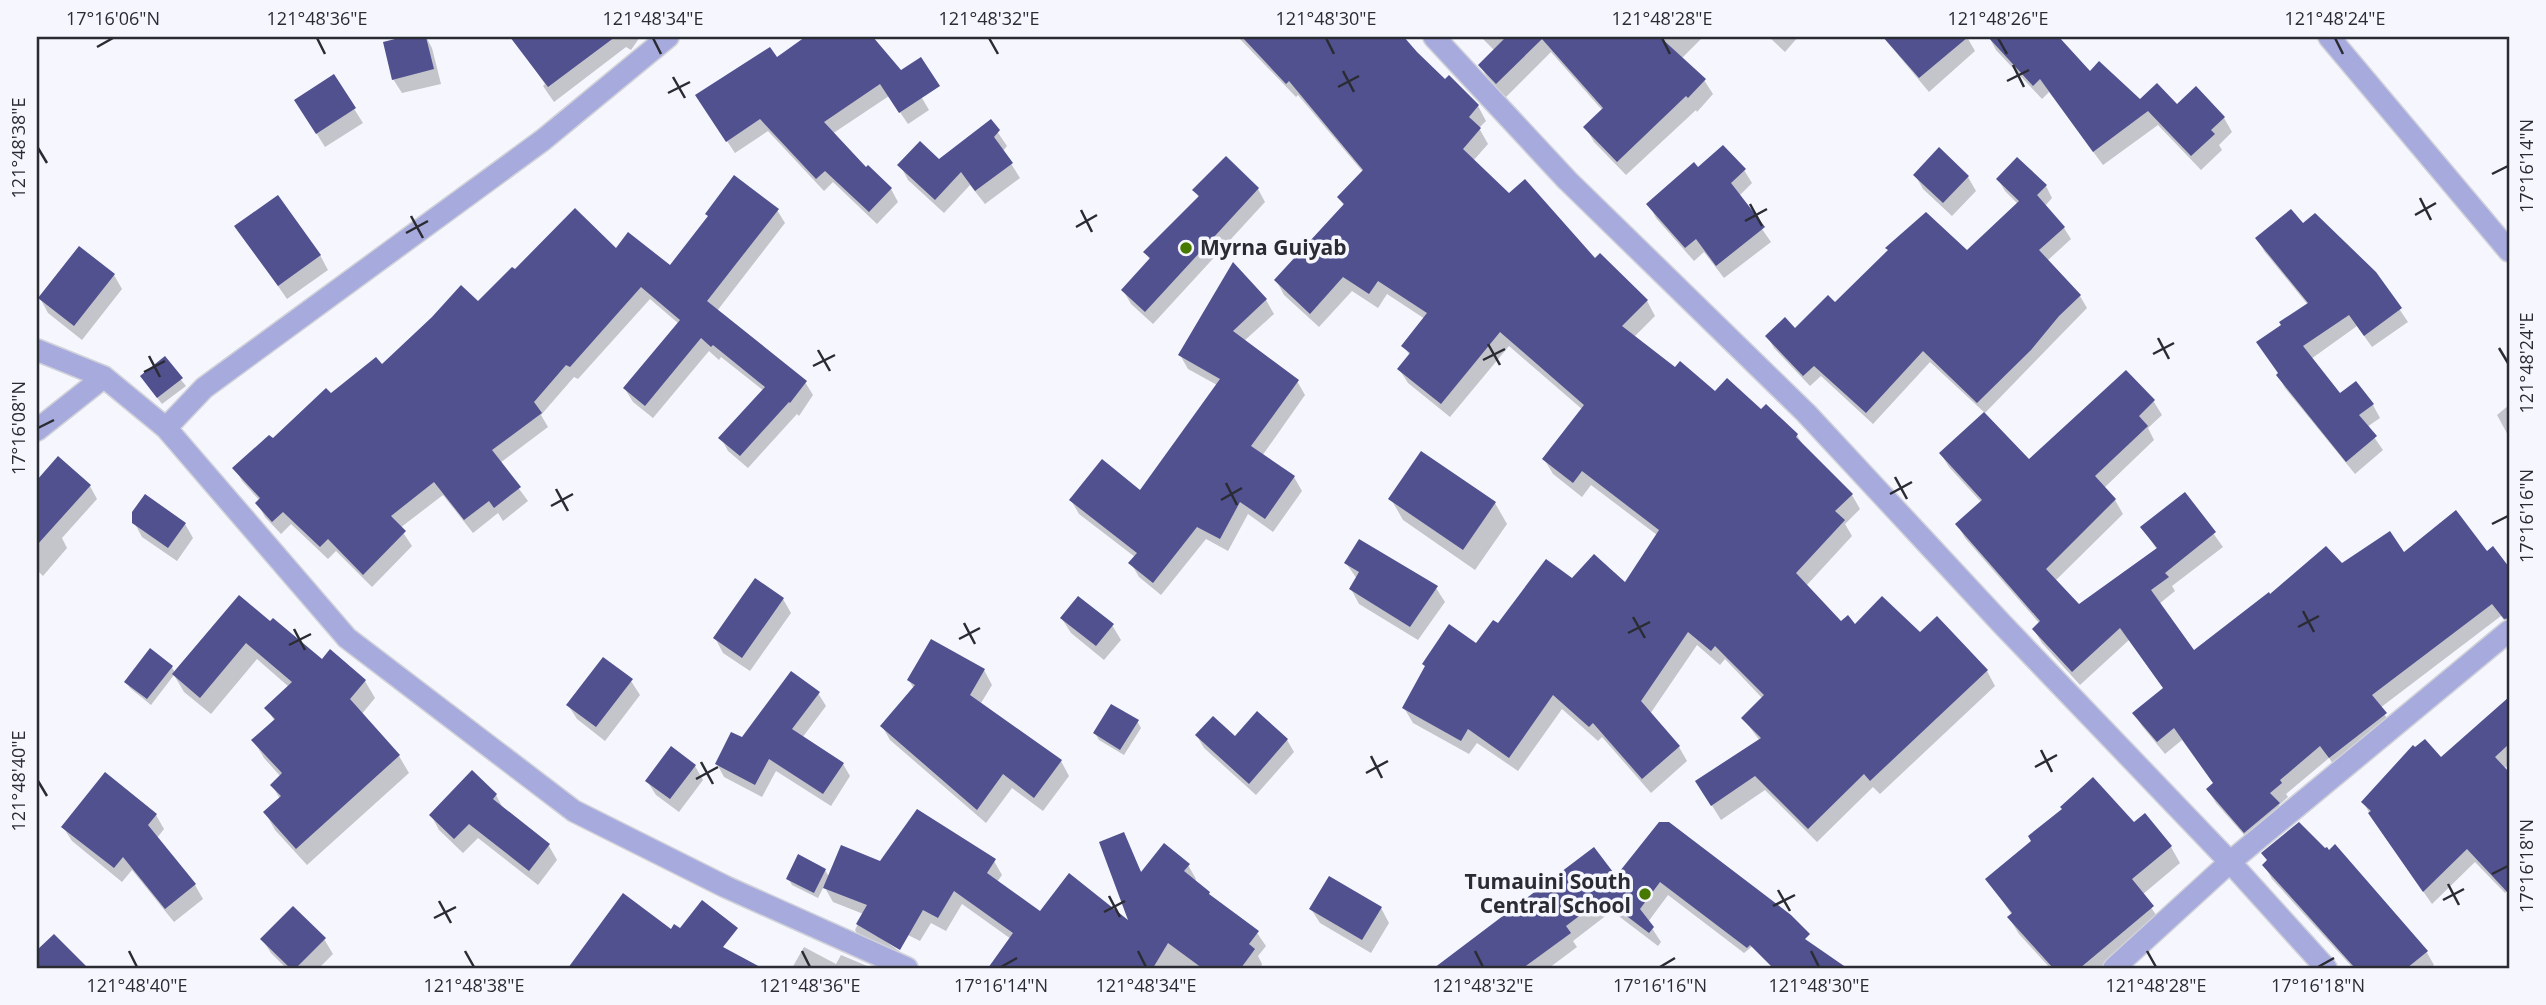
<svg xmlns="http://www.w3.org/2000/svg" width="2546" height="1005" font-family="'Open Sans',sans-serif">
	<rect width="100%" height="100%" fill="#f5f6fe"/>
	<path fill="#0003" d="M410 37H426L432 48 441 84 402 93 393 79 385 43Z
		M527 37H640L631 50 626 47 554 102 543 86 545 84 517 44Z
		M808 37H871L922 98 929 110 908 124 889 96 832 134 866 170 891 189 898 202 877 224 833 182 824 191 768 131 735 153 705 108Z
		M1238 37H1409L1405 40 1445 81 1478 106 1486 121 1479 128 1488 144 1473 161 1509 196 1647 301 1655 316 1634 337 1675 370 1715 394 1761 411 1797 435 1805 449 1852 495 1860 509 1845 524 1852 536 1806 586 1841 623 1920 635 1937 618 1987 671 1995 686 1880 794 1873 787 1817 842 1765 790 1721 820 1706 796 1760 741 1743 718 1763 699 1725 659 1720 665 1697 645 1650 714 1679 747 1687 761 1651 793 1602 737 1598 741 1562 709 1518 771 1477 743 1469 754 1413 723 1404 708 1426 668 1424 664 1476 645 1499 626 1572 580 1625 585 1657 535 1591 485 1582 497 1553 474 1544 459 1583 410 1509 346 1450 417 1408 383 1399 369 1410 356 1404 346 1425 319 1387 294 1378 308 1352 291 1319 327 1284 295 1276 280 1344 206 1339 197 1363 172 1298 95 1296 97Z
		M1481 37H1703L1681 59 1704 80 1713 94 1697 112 1696 110 1626 175 1594 142 1586 128 1603 111 1551 52 1505 98 1488 79 1480 65 1494 50Z
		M1769 37H1798L1785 52Z
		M1883 37H1967L1975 51 1929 92Z
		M1989 37H2057L2090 73 2140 101 2177 107 2224 118 2232 132 2219 145 2222 150 2201 170 2158 125 2103 165 2049 92 2042 99 1996 50Z
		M334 77 363 123 325 147 305 115Z
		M990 121 1007 146 1003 151 1020 178 985 204 970 185 944 213 908 180 900 165 939 161Z
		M1698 169 1744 170 1752 183 1739 196 1771 242 1724 278 1704 252 1694 261 1656 218 1649 204Z
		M1915 175 1968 177 1976 191 1952 216 1923 189Z
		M1998 179 2046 186 2052 198 2045 206 2064 228 2071 239 2047 261 2080 296 2087 308 1984 414 2029 462 2126 372 2154 402 2162 415 2148 428 2154 440 2104 488 2115 500 2123 514 2055 581 2079 606 2157 550 2143 527 2185 494 2223 547 2172 586 2175 591 2159 604 2193 652 2341 566 2404 554 2487 553 2493 549 2509 569V627L2501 616 2380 708 2393 727 2337 770 2329 758 2286 794 2288 797 2279 805 2287 817 2253 845 2216 803 2208 790 2214 784 2182 740 2165 754 2142 726 2134 713 2164 689 2129 640 2080 685 2042 643 2034 630 2040 624 1965 538 1957 524 1981 502 1949 467 1941 454 1985 413 1930 362 1873 424 1821 376 1810 386 1774 348 1767 336 1795 331 1835 305 1967 253 2018 204 2005 191Z
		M1258 189 1265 202 1153 324 1131 304 1123 290 1150 260 1145 252 1199 198 1195 191Z
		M777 210 785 223 717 311 805 382 813 395 799 416 797 414 748 468 728 451 721 438 764 391 721 357 719 360 709 351 653 418 633 402 625 389 679 324 650 299 578 379 574 377 541 415 548 427 500 463 528 501 503 521 498 513 473 533 443 495 400 528 412 546 372 587 336 551 328 559 291 524 281 534 265 517 257 503 260 501 242 481 235 468 330 396 382 367 478 303 515 272 616 250 671 267Z
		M2302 226 2375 273 2408 322 2372 347 2357 326 2311 359 2340 396 2373 405 2380 418 2367 427 2383 450 2355 474 2285 388 2278 375 2308 305 2264 251 2257 238Z
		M237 227 320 255 328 270 287 299Z
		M1233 265 1266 300 1274 314 1244 341 1297 381 1305 395 1262 456 1294 477 1302 491 1273 532 1248 514 1228 551 1206 539 1161 595 1139 577 1131 563 1135 557 1079 514 1071 500 1141 493 1217 385 1188 369 1180 355Z
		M114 275 122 289 82 340 48 313 40 298Z
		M164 359 186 386 162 404 146 383Z
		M2509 405V437L2497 415Z
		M58 458 90 486 97 499 62 538 67 548 43 576 37 570V483Z
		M1391 499 1495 503 1507 524 1475 570 1403 520Z
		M134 522 185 524 193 538 177 561 142 537Z
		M1346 563 1436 588 1445 602 1418 640 1359 604 1351 589 1357 579Z
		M783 599 791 613 750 671 723 653 715 638Z
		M1062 619 1112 625 1121 640 1104 660 1071 633Z
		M271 624 323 661 365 681 375 698 361 715 399 756 409 773 307 865 275 830 265 812 280 799 272 785 281 777 264 758 254 741 275 722 267 708 289 687 257 659 211 714 184 692 174 675 151 705 130 688 126 682 172 667 175 673Z
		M984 670 992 685 981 703 1061 761 1069 776 1043 811 1012 788 986 823 890 740 882 726 914 689 909 680Z
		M631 681 640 695 605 741 577 719 568 705Z
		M818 693 826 706 802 738 843 764 850 776 831 806 776 771 762 797 724 777 717 764 742 740Z
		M2509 699V764L2504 769 2509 774V889L2505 893 2475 862 2432 904 2378 827 2363 802 2441 759Z
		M1137 721 1141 728 1124 755 1099 740 1095 733Z
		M1197 736 1287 740 1294 752 1256 795 1204 748Z
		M695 766 703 780 679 812 656 795 647 781Z
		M472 772 496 795 504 810 549 846 557 860 538 885 478 838 463 853 439 830 431 815Z
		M2064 809 2134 825 2171 847 2180 863 2142 895 2162 923 2104 968H2050L2019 934 2009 918 2012 915 1988 879 2033 842Z
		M156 815 164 829 157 838 195 885 203 899 174 922 132 870 122 882 72 841 63 827Z
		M1659 824 1785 920 1744 953 1668 895 1648 922 1661 942 1658 946 1612 911 1573 941 1577 947 1549 968H1437L1449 958 1616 879Z
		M1123 834 1142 874 1188 865 1196 879 1194 882 1212 898 1257 933 1266 946 1258 956 1262 964 1261 968H1002L997 959 1011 939 962 904 946 931 931 923 920 941 876 919 833 902 824 886 818 898 792 885 788 878 825 870 829 877 880 863 994 861 1002 875 997 882 1040 913 1132 925Z
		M2264 865 2426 951 2434 965 2430 968H2353L2272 879Z
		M1381 908 1389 923 1371 953 1320 923 1311 909Z
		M689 920 738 968H576L671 931 681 930Z
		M859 922 899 951 900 954 859 936 855 930Z
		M262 939H324L333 954 319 968H286L271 953Z
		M804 947 836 964 841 955 872 968H792Z"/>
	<path fill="#515190" d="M403 37H426L434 69 392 80 383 42Z
		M510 37H615L548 87Z
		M805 37H873L901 70 921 57 940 86 899 113 880 84 824 122 866 167 868 165 892 188 869 212 825 171 816 179 760 119 726 142 695 95 770 47 777 57Z
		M1242 37H1404L1417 52 1445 79 1449 75 1479 105 1469 117 1481 128 1463 149 1509 193 1525 179 1595 258 1600 253 1648 300 1622 326 1675 367 1680 361 1715 391 1727 378 1761 409 1766 404 1798 434 1796 437 1853 494 1835 511 1845 520 1796 573 1841 621 1848 615 1855 624 1882 596 1920 632 1937 616 1988 670 1870 781 1864 774 1808 829 1755 776 1711 806 1695 781 1761 738 1741 718 1764 695 1715 646 1711 651 1688 632 1641 701 1680 746 1642 779 1593 723 1589 727 1553 695 1509 758 1468 729 1461 741 1402 708 1425 666 1422 664 1449 624 1476 643 1493 620 1498 623 1546 559 1572 578 1594 554 1625 582 1659 530 1582 471 1573 483 1542 459 1584 405 1500 332 1441 404 1397 369 1410 353 1401 346 1427 313 1378 281 1369 294 1343 277 1310 314 1274 280 1344 204 1337 197 1363 170 1289 81 1286 84Z
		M1506 37H1660L1706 79 1688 98 1686 96 1617 162 1583 127 1603 108 1542 39 1496 84 1478 65Z
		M1883 37H1968L1919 78Z
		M1988 37H2059L2090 71 2099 61 2140 99 2157 83 2177 104 2196 86 2225 117 2211 130 2215 134 2191 156 2148 111 2093 152 2040 79 2033 86Z
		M334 74 356 108 316 134 294 100Z
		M991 119 1000 130 994 137 1013 163 975 191 961 172 935 200 897 165 920 141 939 159Z
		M1723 145 1746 169 1731 183 1765 227 1716 266 1696 239 1685 248 1646 204 1694 162 1698 167Z
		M1939 147 1969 176 1943 203 1913 175Z
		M1226 156 1259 188 1145 312 1121 290 1150 258 1143 252 1199 196 1192 190Z
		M2017 157 2047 185 2037 195 2065 227 2039 250 2081 295 2059 316 2031 350 1977 403 1923 351 1866 413 1814 366 1803 376 1765 336 1785 317 1795 328 1828 295 1835 302 1888 250 1885 248 1926 212 1967 250 2019 201 1996 179Z
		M734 175 779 209 707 301 807 381 790 403 789 402 740 456 718 438 765 387 713 345 711 347 701 338 645 406 623 388 680 320 641 287 570 367 566 365 534 402 542 413 492 450 521 487 494 508 489 501 464 520 434 482 391 516 406 531 363 575 328 539 320 547 283 512 272 522 255 503 260 498 232 468 269 435 273 438 326 388 331 393 376 357 382 364 432 317 461 285 478 301 512 267 515 269 575 208 616 248 628 232 670 265 708 216 705 214Z
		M278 195 321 255 278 286 234 226Z
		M2291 209 2303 223 2315 213 2376 272 2402 308 2364 336 2349 315 2303 346 2340 393 2356 381 2374 404 2359 415 2377 436 2346 462 2276 375 2278 373 2256 342 2281 325 2279 322 2308 303 2255 238Z
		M79 246 115 274 74 326 38 298Z
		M1233 262 1267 299 1233 331 1299 380 1251 446 1295 476 1265 519 1240 502 1220 539 1197 527 1153 583 1128 563 1137 553 1069 500 1102 459 1140 490 1220 379 1178 355Z
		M165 356 183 378 157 398 140 376Z
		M2126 370 2155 400 2139 416 2148 426 2095 476 2116 499 2046 569 2079 604 2157 548 2140 527 2185 492 2216 532 2165 573 2169 577 2151 590 2194 650 2269 592 2270 594 2326 546 2342 563 2390 531 2404 552 2456 510 2487 551 2493 546 2509 567V618L2504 619 2492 604 2372 695 2387 713 2329 758 2320 746 2280 780 2282 783 2270 793 2280 803 2244 833 2206 789 2213 783 2174 728 2157 742 2132 713 2163 688 2120 628 2072 672 2032 629 2040 621 1955 524 1982 500 1939 453 1984 412 2029 459Z
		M1421 451 1496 502 1463 550 1388 499Z
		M58 456 91 485 37 545V480Z
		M145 494 186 523 168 548 132 523V512Z
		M1359 539 1438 586 1410 627 1349 589 1359 572 1344 563Z
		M755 578 784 598 742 658 713 638Z
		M239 595 270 621 273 618 322 659 330 649 366 680 350 699 400 755 296 849 263 812 281 796 270 785 282 773 251 740 275 719 264 708 292 682 246 643 200 698 172 674Z
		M1078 596 1114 624 1096 646 1060 618Z
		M931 639 985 669 970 695 1062 760 1034 798 1003 774 977 810 880 726 915 685 907 680Z
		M150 648 173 666 147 699 124 682Z
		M603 657 633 679 596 727 566 705Z
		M791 671 820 692 792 729 844 763 823 794 769 759 755 785 715 764 731 732 742 737Z
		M2509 697V744L2495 757 2509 772V894L2467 849 2423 892 2368 813 2371 811 2361 802 2413 745 2415 747 2425 739 2441 757Z
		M1111 704 1139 720 1120 750 1093 733Z
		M1257 711 1288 739 1249 784 1195 735 1213 716 1235 736Z
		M671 746 696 765 670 799 645 781Z
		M472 770 497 794 493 799 550 844 529 871 469 824 454 839 429 815Z
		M105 772 157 814 148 825 196 884 165 909 123 857 114 868 61 827Z
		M2093 777 2134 822 2145 813 2172 846 2132 879 2154 906 2080 968H2053L2007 917 2012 913 1985 879 2031 841 2028 836 2062 809 2060 807Z
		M917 809 996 859 987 873 1040 911 1069 873 1128 920 1099 842 1124 832 1141 872 1164 843 1190 864 1184 871 1210 892 1209 894 1259 931 1249 944 1255 949 1241 968H1202L1168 943 1153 968H988L1013 933 954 891 938 918 923 910 900 950 856 924 867 905 823 888 841 845 880 861Z
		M1659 822H1669L1791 915 1810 934 1805 939 1847 968H1773L1750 945 1747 948 1660 882 1640 909 1654 927 1649 933 1603 898 1566 926 1571 933 1523 968H1434L1594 847 1616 876Z
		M2299 822 2325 848 2327 847 2329 850 2335 844 2428 951 2407 968H2355L2262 865 2267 860 2261 853Z
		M798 854 826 869 814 893 786 879Z
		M1329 876 1382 907 1362 940 1309 909Z
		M623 893 671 929 674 924 680 928 702 900 738 928 723 947 762 968H568Z
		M293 906 326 938 296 968H290L260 939Z
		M54 934 88 968H37V950Z"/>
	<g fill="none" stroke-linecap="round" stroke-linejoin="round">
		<g stroke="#d1d2d9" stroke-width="24">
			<path id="minor" d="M1434 37 1567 180 1806 413 2002 624 2230 862 2326 968
				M2329 37 2509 251
				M37 350 104 377 166 428 347 638 574 811 726 887 907 968
				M166 428 204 388 543 140 668 37
				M37 430 104 377
				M2114 968 2230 862 2509 631"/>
		</g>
		<use href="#minor" stroke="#a7aadd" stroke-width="21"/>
	</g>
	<path fill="none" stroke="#2b2c33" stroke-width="2.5" d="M317 38 325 54M653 38 661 54M989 38 998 54M1326 38 1334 54M1662 38 1670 54M1998 38 2007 54M2335 38 2343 54M97 47 113 38M2013 65 2024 87M1343 71 1354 92M673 77 685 98M2007 81 2029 70M1338 87 1359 76M668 93 690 82M38 148 47 163M2492 174 2508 166M2420 198 2431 220M1750 204 1762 226M1081 210 1092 232M2415 215 2436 203M411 216 423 238M1745 221 1767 209M1076 227 1097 215M406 233 428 221M2158 338 2169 359M1488 344 1500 365M2499 348 2508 363M818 350 830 371M2153 354 2174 343M149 356 160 377M1483 360 1505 349M813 366 835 355M144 372 165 361M38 428 54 420M1895 477 1907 499M1226 483 1237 505M556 489 568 511M1890 494 1912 482M1221 500 1242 488M551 506 573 494M2492 524 2508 516M2303 611 2314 632M1633 617 1645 638M964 623 975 644M2298 627 2319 616M294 629 305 650M1628 633 1650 622M959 639 980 628M289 645 311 634M2041 750 2052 772M1371 756 1382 778M701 762 713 784M2035 767 2057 755M1366 773 1388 761M696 779 718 767M38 781 47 796M2492 874 2508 866M2448 884 2459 905M1778 890 1790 911M1109 896 1120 917M2443 900 2464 889M439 901 451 923M1773 906 1795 895M1104 912 1125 901M434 918 456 907M129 951 137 967M465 951 474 967M802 951 810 967M1138 951 1146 967M1475 951 1483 967M1811 951 1819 967M2147 951 2156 967M1001 967 1017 958M1660 967 1675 958M2318 967 2334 958"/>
	<g fill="#477800" stroke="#f5f6fe" stroke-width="2.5">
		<circle cx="1186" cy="248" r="7"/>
		<circle cx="1645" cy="894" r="7"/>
	</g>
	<g text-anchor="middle" stroke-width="7" stroke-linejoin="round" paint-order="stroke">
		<g font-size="21" font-weight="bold" fill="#2b2c33" stroke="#f5f6fe" text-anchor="start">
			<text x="1200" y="255">Myrna Guiyab</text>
			<text x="1631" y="889" text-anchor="end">Tumauini South<tspan x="1631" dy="24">Central School</tspan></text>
		</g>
	</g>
	<rect width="2546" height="1005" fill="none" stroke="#f5f6fe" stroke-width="77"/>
	<rect x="38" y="38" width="2470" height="929" fill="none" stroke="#2b2c33" stroke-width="2.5"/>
	<g font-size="18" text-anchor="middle" fill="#2b2c33">
		<text x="113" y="25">17°16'06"N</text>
		<text x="317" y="25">121°48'36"E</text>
		<text x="653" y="25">121°48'34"E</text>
		<text x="989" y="25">121°48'32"E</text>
		<text x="1326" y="25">121°48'30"E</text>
		<text x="1662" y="25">121°48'28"E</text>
		<text x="1998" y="25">121°48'26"E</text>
		<text x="2335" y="25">121°48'24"E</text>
		<text transform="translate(19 148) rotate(-90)" y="6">121°48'38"E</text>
		<text transform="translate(2527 166) rotate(-90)" y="6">17°16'14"N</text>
		<text transform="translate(2527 363) rotate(-90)" y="6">121°48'24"E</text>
		<text transform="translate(19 428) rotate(-90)" y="6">17°16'08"N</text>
		<text transform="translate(2527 516) rotate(-90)" y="6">17°16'16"N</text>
		<text transform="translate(19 781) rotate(-90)" y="6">121°48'40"E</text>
		<text transform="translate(2527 866) rotate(-90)" y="6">17°16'18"N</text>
		<text x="137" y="992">121°48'40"E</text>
		<text x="474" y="992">121°48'38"E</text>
		<text x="810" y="992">121°48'36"E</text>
		<text x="1001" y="992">17°16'14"N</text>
		<text x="1146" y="992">121°48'34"E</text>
		<text x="1483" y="992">121°48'32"E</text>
		<text x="1660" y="992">17°16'16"N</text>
		<text x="1819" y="992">121°48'30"E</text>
		<text x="2156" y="992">121°48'28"E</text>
		<text x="2318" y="992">17°16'18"N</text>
	</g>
</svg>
